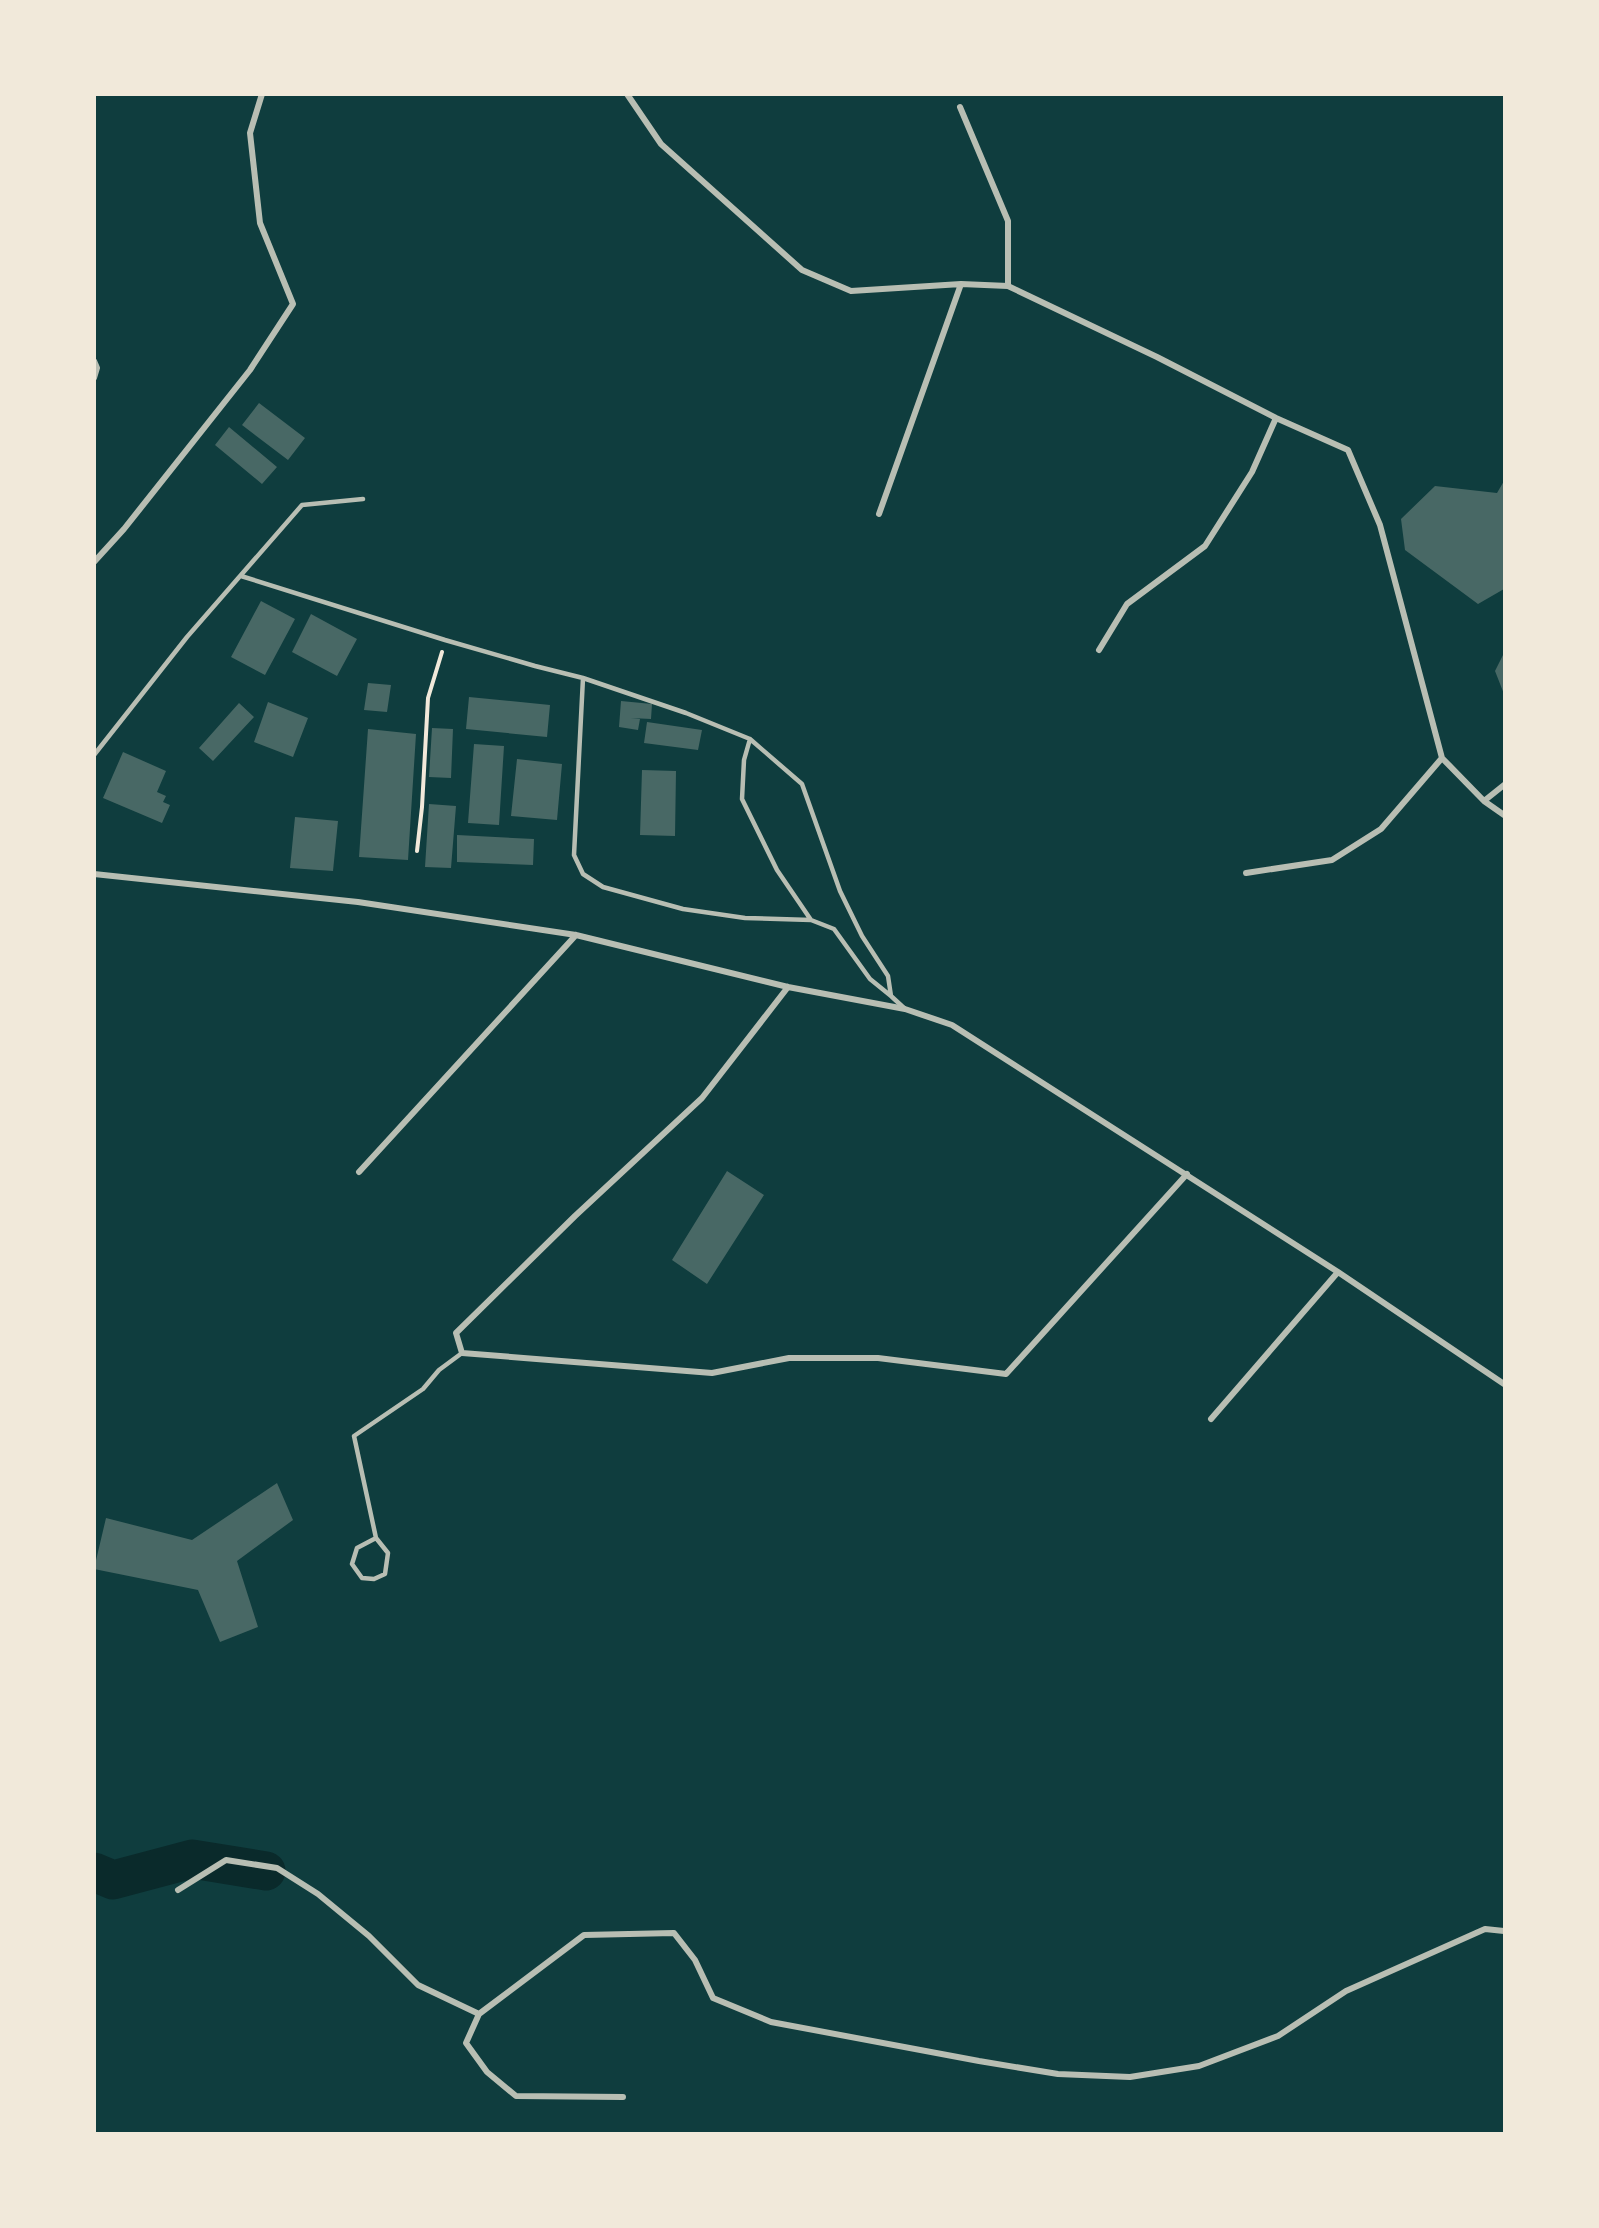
<svg xmlns="http://www.w3.org/2000/svg" width="1599" height="2228" font-family="'PT Sans Narrow',sans-serif">
	<rect width="100%" height="100%" fill="#0f3d3e"/>
	<g fill="none" stroke-linecap="round" stroke-linejoin="round">
		<path stroke="#0a2a2b" stroke-width="39" d="M94 1872 113 1880 192 1859 266 1871"/>
	</g>
	<path fill="#486865" d="M259 403 305 438 288 460 242 425Z
		M229 427 277 467 262 484 215 445Z
		M1504 481V589L1478 604 1405 550 1401 519 1435 486 1497 493Z
		M261 601 295 619 265 675 231 657Z
		M311 614 357 639 337 676 292 652Z
		M1504 653V694L1495 671Z
		M368 683 391 685 387 712 364 710Z
		M469 697 550 705 547 737 466 729Z
		M621 701 652 704 651 719 631 718 640 719 638 730 619 727Z
		M268 702 308 718 293 757 254 742Z
		M239 703 254 717 213 761 199 748Z
		M647 722 702 730 698 750 644 743Z
		M432 728 453 729 451 778 429 777Z
		M368 729 416 734 408 860 359 857Z
		M474 744 504 746 499 825 468 823Z
		M123 752 166 771 157 792 166 796 163 802 170 805 162 823 103 798Z
		M517 759 562 764 557 820 511 816Z
		M642 770 676 771 675 836 640 835Z
		M429 804 456 806 451 868 425 867Z
		M295 817 338 821 333 871 290 868Z
		M457 835 534 839 533 865 457 862Z
		M727 1171 764 1195 707 1284 672 1260Z
		M277 1483 293 1520 237 1561 258 1627 220 1642 198 1590 94 1569 106 1518 192 1540Z"/>
	<g fill="none" stroke-linecap="round" stroke-linejoin="round">
		<path stroke="#f1e9da" stroke-width="4" d="M417 851 422 807 428 698 442 652"/>
		<path stroke="#b8beb3" stroke-width="4.5" d="M241 576 445 640 535 666 583 678 686 713 750 739 802 784 840 891 862 936 888 976 891 996 904 1008
			M583 678 574 855 583 874 603 887 683 909 745 918 811 920 834 929 870 979 891 996
			M750 739 744 760 742 799 777 870 811 920
			M94 755 187 637 302 505 363 499
			M376 1538 388 1553 385 1574 374 1579 362 1578 352 1564 357 1548 376 1538 354 1436 423 1389 439 1370 462 1353"/>
		<path stroke="#b8beb3" stroke-width="6" d="M627 94 661 144 802 270 851 291 961 284 1008 286 1157 357 1276 418 1348 450 1380 525 1442 758 1484 801 1504 815
			M960 107 1008 221V286
			M94 361 97 368 94 378
			M879 514 961 284
			M94 562 124 529 250 370 293 304 260 223 250 133 262 94
			M1099 650 1127 604 1205 546 1252 472 1276 418
			M1484 801 1504 785
			M1246 873 1332 860 1381 829 1442 758
			M94 874 358 902 576 935 788 987 905 1009 952 1025 1338 1272 1504 1384
			M788 987 702 1098 575 1216 456 1333 462 1353 712 1373 789 1358H878L1006 1374 1187 1174
			M359 1172 576 935
			M1211 1419 1338 1272
			M178 1890 226 1860 277 1868 318 1894 369 1936 418 1985 479 2014
			M623 2097 516 2096 487 2072 466 2043 479 2014 584 1935 674 1933 695 1960 713 1998 771 2022 979 2061 1058 2074 1130 2077 1199 2066 1278 2036 1346 1991 1485 1929 1504 1931"/>
	</g>
	<rect width="1599" height="2228" fill="none" stroke="#f1e9da" stroke-width="192"/>
</svg>
